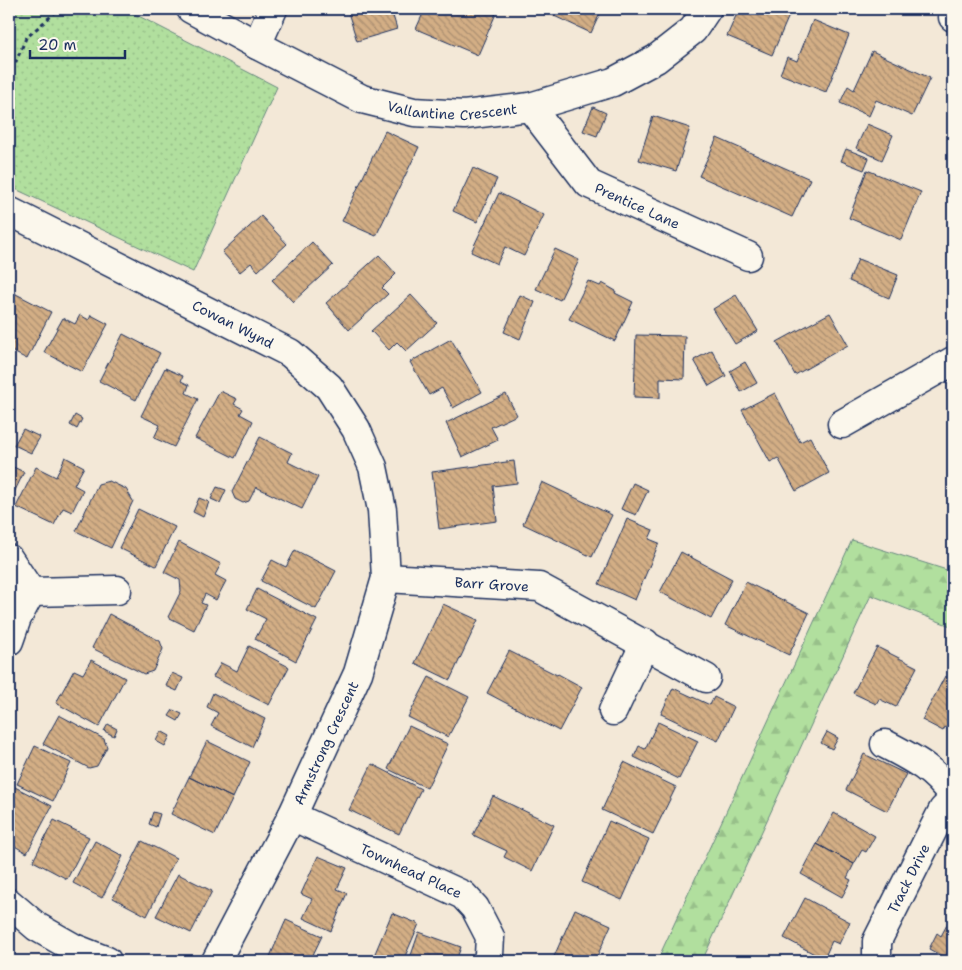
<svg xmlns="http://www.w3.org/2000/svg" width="962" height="970" font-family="'Shantell Sans',sans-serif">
	<defs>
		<pattern id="grass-dots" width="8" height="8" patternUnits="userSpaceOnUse" patternTransform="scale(1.25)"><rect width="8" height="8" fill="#b1df9e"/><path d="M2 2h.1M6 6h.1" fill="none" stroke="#98c08a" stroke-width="1.8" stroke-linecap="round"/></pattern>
		<pattern id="forest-firs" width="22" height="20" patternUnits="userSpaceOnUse" patternTransform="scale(1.25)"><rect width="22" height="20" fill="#b1df9e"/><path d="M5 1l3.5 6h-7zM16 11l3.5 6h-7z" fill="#98c08a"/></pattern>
		<pattern id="building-back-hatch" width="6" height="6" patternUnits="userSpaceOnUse" patternTransform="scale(1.25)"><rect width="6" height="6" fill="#d3ae85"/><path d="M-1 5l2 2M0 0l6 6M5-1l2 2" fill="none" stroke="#aa8e70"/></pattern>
	</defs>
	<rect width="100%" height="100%" fill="#f3e8d7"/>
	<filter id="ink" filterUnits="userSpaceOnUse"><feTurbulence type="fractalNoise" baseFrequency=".02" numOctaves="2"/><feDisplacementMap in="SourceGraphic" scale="10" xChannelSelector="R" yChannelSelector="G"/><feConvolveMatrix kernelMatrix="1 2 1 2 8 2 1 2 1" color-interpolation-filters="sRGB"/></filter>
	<g filter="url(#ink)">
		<path fill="url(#grass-dots)" stroke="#66877e" d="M9 9H125L277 87 193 272 9 186Z"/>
		<path fill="url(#forest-firs)" stroke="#66877e" d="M852 540 953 572V627L871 595 702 961H657Z"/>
		<path fill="url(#building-back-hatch)" stroke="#1b2f5e" d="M347 9H391L397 29 357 41Z
			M425 9H498L478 55 416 29Z
			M554 9H602L591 33 552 15Z
			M739 9H769L774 11 775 9H785L791 11 772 55 727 36Z
			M813 20 849 35 826 92 780 74 787 57 797 61Z
			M872 51 930 78 912 116 876 100 869 116 840 103 848 86 854 90Z
			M593 107 606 113 597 136 583 131Z
			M653 116 690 128 676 171 639 160Z
			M867 124 893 135 882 160 856 148Z
			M385 131 419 147 376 236 342 221Z
			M717 138 810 179 792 217 699 176Z
			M846 149 869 158 864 170 841 161Z
			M473 168 497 179 477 222 453 211Z
			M867 170 921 192 901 240 849 218Z
			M499 193 544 215 524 256 505 247 497 264 471 252Z
			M261 216 287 244 258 271 251 263 240 272 222 252Z
			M312 242 333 265 293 302 272 280Z
			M555 249 579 260 560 300 536 289Z
			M379 255 396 274 382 288 388 294 349 330 326 303Z
			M858 259 898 275 889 298 849 281Z
			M588 281 600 286 602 283 616 291 615 293 633 302 615 341 569 319Z
			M14 293 51 312 27 359 9 350V303Z
			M411 295 437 323 406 351 397 342 389 350 371 331Z
			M520 295 535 302 520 339 504 332Z
			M736 295 758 331 735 344 713 309Z
			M830 313 848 345 795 375 777 342Z
			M80 315 89 320 91 315 108 324 82 372 44 352 63 318 75 324Z
			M123 334 160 353 136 400 99 381Z
			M636 335 685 336 684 379 660 378V398L634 397Z
			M451 339 482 392 453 408 442 388 429 395 410 362Z
			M712 350 726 376 709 386 694 360Z
			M745 362 757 383 741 392 730 371Z
			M165 368 183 376 181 381 189 385 186 393 198 399 174 447 154 438 160 425 141 416Z
			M220 391 237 399 234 404 243 409 240 414 253 421 235 458 195 438Z
			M775 393 800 442 810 437 829 473 796 491 778 458 770 462 742 410Z
			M506 394 517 415 491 427 498 440 462 457 446 423Z
			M75 415 82 419 77 429 70 425Z
			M23 429 40 437 31 453 14 445Z
			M260 437 292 453 288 462 318 477 302 509 256 487 249 501 243 503 235 499 232 492Z
			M65 457 84 467 74 485 83 490 72 512 63 508 54 525 16 507 36 467 56 477Z
			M514 461 517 483 493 486 497 521 439 529 432 472Z
			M9 465 24 472 9 503Z
			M109 481 126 489 133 501 111 548 76 531 98 484Z
			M542 482 612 515 592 557 523 524Z
			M633 483 648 490 636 515 621 509Z
			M217 487 226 490 220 503 211 499Z
			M199 498 209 502 203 517 193 512Z
			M138 509 175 527 156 566 119 548Z
			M627 519 653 530 649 539 659 543 635 600 599 584Z
			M179 542 221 564 215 575 226 581 216 600 205 594 201 603 206 605 194 630 168 617 181 591 180 580 164 572Z
			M295 550 336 571 316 609 261 581 272 560 286 567Z
			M681 552 732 579 711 619 660 592Z
			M746 582 809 613 789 655 725 625Z
			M257 589 317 620 296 661 255 639 266 619 247 609Z
			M443 604 478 620 450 680 415 663Z
			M109 614 160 641 163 649 153 671 144 674 92 648Z
			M249 646 289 667 269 705 213 677 221 663 237 671Z
			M877 647 917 667 896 707 879 699 876 704 853 693Z
			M509 651 557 675 558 674 582 687 559 731 487 693Z
			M91 660 125 678 99 727 56 703 74 670 83 674Z
			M172 673 183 678 177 691 166 686Z
			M945 676 953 680V731L945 727 943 731 922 720Z
			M429 677 469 697 448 737 408 717Z
			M673 688 710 705 714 697 734 707 718 741 661 714Z
			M213 693 265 719 252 747 211 726 218 713 207 707Z
			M173 710 182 714 178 721 169 716Z
			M59 715 104 739 107 747 97 766 89 768 43 744Z
			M658 722 698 741 679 779 634 757 639 746 645 749Z
			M108 724 117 729 114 736 104 731Z
			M409 726 448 744 427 788 388 769Z
			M161 731 170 736 165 746 156 741Z
			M827 732 838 738 832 749 821 743Z
			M207 741 250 762 233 798 189 777Z
			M35 746 71 763 53 801 17 784Z
			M864 754 906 774 887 811 846 790Z
			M624 762 676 787 653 834 602 810Z
			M372 764 421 789 399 834 349 810Z
			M189 777 233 798 215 835 171 814Z
			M13 786 52 806 27 853 9 843V794Z
			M493 796 554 825 532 871 504 857 507 851 473 835Z
			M153 812 160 814 156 827 149 824Z
			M834 813 875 836 866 852 862 850 854 864 817 844Z
			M54 820 89 837 67 879 33 861Z
			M609 821 649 839 622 900 582 882Z
			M95 841 123 856 102 898 73 883Z
			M142 841 176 858 147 916 113 898Z
			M817 844 854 864 847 878 851 880 842 897 801 874Z
			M318 856 347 868 337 889 347 893 331 931 303 918 312 899 301 894Z
			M178 874 212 891 191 933 156 916Z
			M805 898 850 922 839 944 832 941 824 959 784 938Z
			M575 909 611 925 595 961H552Z
			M392 913 419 924 403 961H380L373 958Z
			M286 920 322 936 310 961H268Z
			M949 921 953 924V961H951L929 949 937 933 941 936Z
			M419 932 461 947 456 961H409Z"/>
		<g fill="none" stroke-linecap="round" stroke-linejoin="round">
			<g stroke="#1b2f5e" stroke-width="31">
				<g id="street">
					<path id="s1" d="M191 9 257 45 362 99 414 112 464 115 530 107 613 82 656 59 693 30 707 9"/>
					<path d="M953 9V17"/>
					<path d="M257 45 273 9"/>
					<path id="s2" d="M530 107 589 184 748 256"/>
					<path id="s3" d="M9 211 290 353 329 387 356 429 373 467 382 510 386 578 358 673 292 816 216 961"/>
					<path d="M842 424 953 361"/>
					<path d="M9 559 31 592 117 590"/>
					<path id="s4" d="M386 578 539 587 706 678"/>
					<path d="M9 641 17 618 31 592"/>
					<path d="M613 711 645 643"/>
					<path d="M885 744C914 759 934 769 953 796"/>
					<path id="s5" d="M292 816 463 895 475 908 490 937 489 955 487 961"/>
					<path d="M9 903 37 927 74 948 107 961"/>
					<path id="s6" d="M877 961V941L943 810 953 800"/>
				</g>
			</g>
			<path stroke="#1b2f5e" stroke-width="3" stroke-dasharray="4 4" stroke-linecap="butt" d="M9 78 26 38 59 9"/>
			<use href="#street" stroke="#fbf7ec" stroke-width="28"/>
		</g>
	</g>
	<g text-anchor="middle" stroke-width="4" stroke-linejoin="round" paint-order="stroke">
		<g font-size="14" fill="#1b2f5e" stroke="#fbf7ec">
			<text dy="5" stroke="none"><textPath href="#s1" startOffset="285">Vallantine Crescent</textPath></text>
			<text dy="5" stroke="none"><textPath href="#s2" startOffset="150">Prentice Lane</textPath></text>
			<text dy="5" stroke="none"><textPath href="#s3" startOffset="251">Cowan Wynd</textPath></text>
			<text dy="5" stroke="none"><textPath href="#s4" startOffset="106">Barr Grove</textPath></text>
			<text transform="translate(326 743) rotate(-65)" y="5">Armstrong Crescent</text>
			<text dy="5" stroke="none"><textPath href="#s5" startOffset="131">Townhead Place</textPath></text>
			<text dy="5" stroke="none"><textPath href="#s6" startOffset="90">Track Drive</textPath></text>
		</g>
	</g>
	<rect width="962" height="970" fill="none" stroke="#fbf7ec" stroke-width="30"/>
	<rect x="15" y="15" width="932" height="940" fill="none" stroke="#1b2f5e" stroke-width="2" filter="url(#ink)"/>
	<path d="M30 50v8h95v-8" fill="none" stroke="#1b2f5e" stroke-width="2.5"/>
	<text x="38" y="50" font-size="15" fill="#1b2f5e" stroke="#fbf7ec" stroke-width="4" paint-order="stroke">20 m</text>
</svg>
